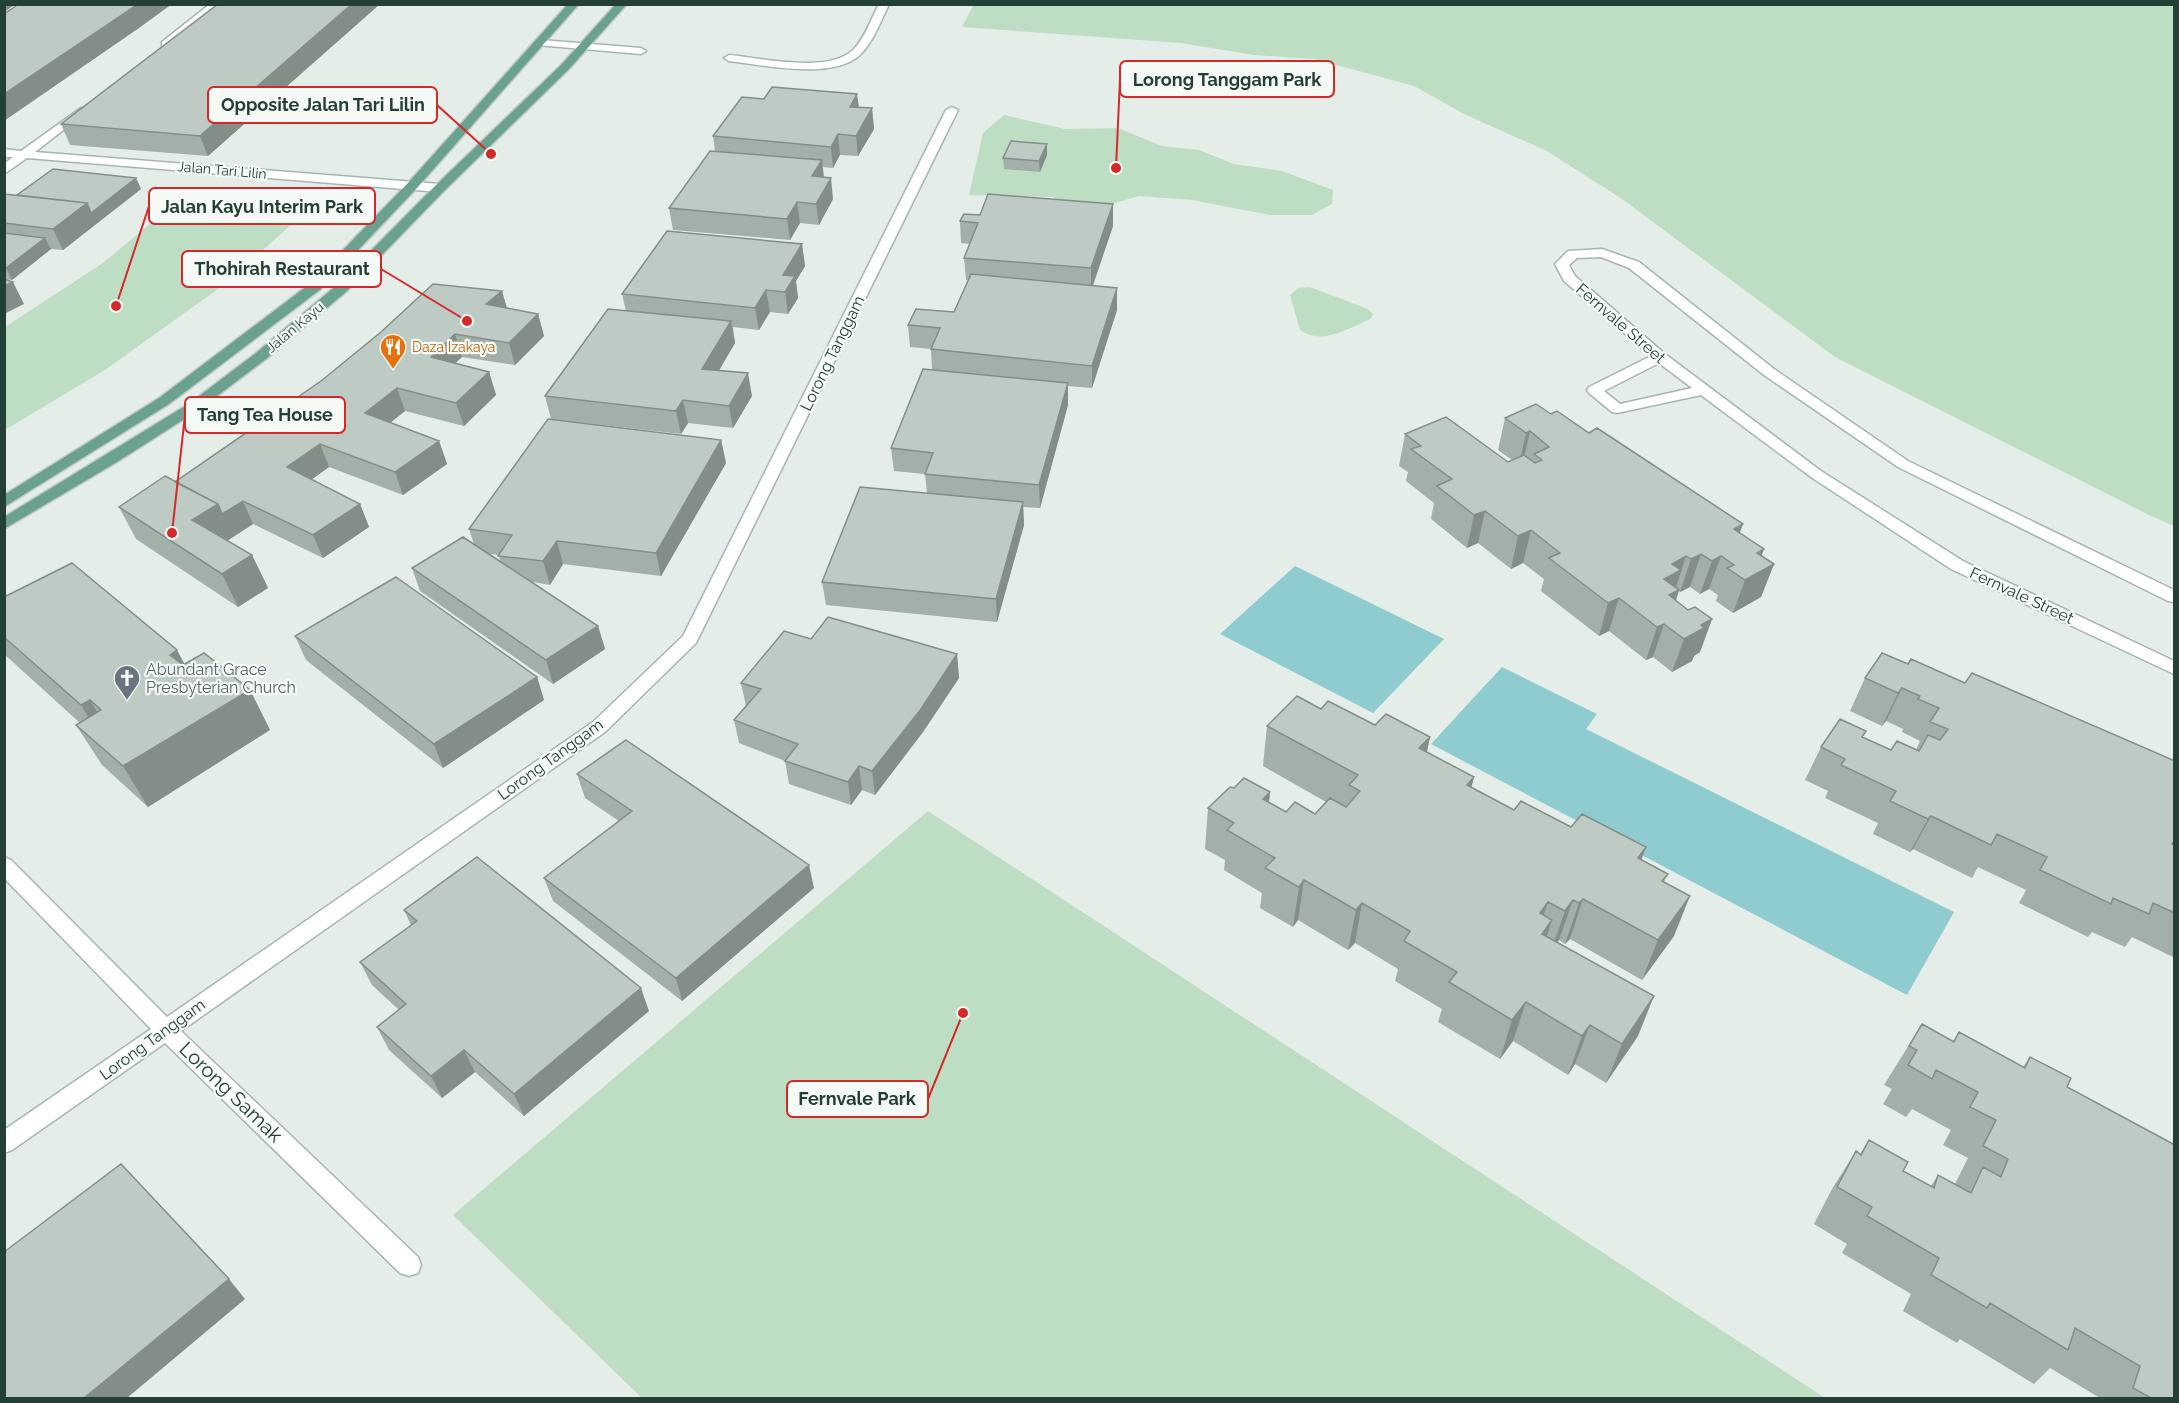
<svg xmlns="http://www.w3.org/2000/svg" width="2179" height="1403" font-family="Raleway,sans-serif">
	<rect width="100%" height="100%" fill="#e5ede9"/>
	<path fill="#bedec4" d="M974 4 2174 5V526L2151 516 1835 357 1622 199 1547 151 1464 114 1414 86 1314 59 1254 55 1181 43 962 27Z
		M1004 115 1065 129 1118 128 1162 146 1199 150 1234 164 1282 171 1333 190 1332 204 1312 215H1270L1192 200 1139 196 1109 205 1066 206 1053 197 969 195 983 133Z
		M194 187 302 196 312 206 225 284 105 370 5 430V327L103 263Z
		M1310 287 1368 309 1373 314 1371 319C1348 328 1323 346 1300 330L1290 295 1298 288Z
		M928 811 1825 1398H642L453 1215Z"/>
	<path fill="#8fccd0" d="M1295 566 1444 639 1373 713 1220 634Z
		M1502 667 1597 714 1586 729 1954 912 1907 995 1431 744Z"/>
	<g fill="none" stroke-linecap="round" stroke-linejoin="round">
		<g stroke="#a7b5af" stroke-width="3">
			<path id="minor" d="M210 4H222L170 46H162V42Z
				M879 4H889C881 21 874 40 861 54 834 81 764 65 729 61L724 58 729 55C762 58 827 74 853 50 865 38 871 19 879 4Z
				M541 40 641 48 646 51 641 54 537 45V41Z
				M952 107 958 110 696 643 605 732 181 1031 418 1257 421 1265 418 1273 409 1276 400 1273 165 1043 12 1150 4 1153V1130L151 1029 4 878V857L11 860 167 1017 593 722 683 636 946 110Z
				M81 108 85 109V113L35 152 440 184 446 188 440 192 27 158 4 174V164L13 157H4V149L21 151Z
				M1602 249 1639 262 1774 369 1908 461 2174 590V602L2168 601 1898 467 1764 375 1629 268 1601 257 1577 258 1569 265 1575 276 1665 354 1821 471 1963 561 2174 661V674L1951 569 1811 477 1701 395 1617 413 1612 412 1589 393 1587 390 1589 387 1651 356 1564 281 1555 264 1568 251ZM1659 363 1692 388 1620 404 1604 391Z"/>
		</g>
		<g stroke="#c2c9c6" stroke-width="3">
			<path id="major" d="M568 4H579L416 189 321 289 169 404 4 507V495L159 398 311 283 408 183Z
				M616 4H627L569 69 444 191 347 291 266 359 200 409 117 462 4 529V517L190 403 256 353 337 285 436 185 561 65Z"/>
		</g>
		<use href="#minor" fill="#fff" fill-rule="evenodd"/>
		<use href="#major" fill="#6aa18f" fill-rule="evenodd"/>
	</g>
	<path fill="#a3afa9" fill-rule="evenodd" d="M380 4 208 156 70 145 61 124Z
		M859 107 872 108 874 129 858 156 840 155 833 168 823 167 824 177 833 199 819 225 800 223 790 240 673 230 669 208 715 151 713 136Z
		M1047 144V155L1040 172 1004 169 1003 158Z
		M136 178 141 189 63 250 51 249 12 280 4 279V194L17 195Z
		M960 221 1113 226 1093 286 1117 310 1092 388 1068 386V405L1040 508 1023 507 1024 525 997 622 826 605 822 582 927 493 925 474 894 471 891 448 932 370 931 349 910 347 908 325 954 312 968 280H966L964 258 970 244 961 243Z
		M802 244 805 266 796 281 798 298 788 314 770 312 759 330 733 327 735 343 719 370 752 396 733 428 688 423 681 434 551 419 545 396 626 311 622 294Z
		M502 291 507 308 538 314 544 336 515 365 462 357 455 363 489 372 496 395 464 426 405 411 390 423 439 441 447 464 403 495 329 467 312 479 360 504 369 527 323 558 253 524 227 541 252 555 268 588 238 607 136 539 119 507 175 482 321 381Z
		M1551 414 1740 533 1764 549 1761 556 1774 564 1761 597 1733 613 1716 601 1718 595 1709 589 1700 594 1690 587 1680 592 1679 591 1676 601 1688 610 1712 619 1700 652 1694 656 1692 661 1672 672 1653 657 1646 660 1609 631 1599 636 1541 591 1544 579 1523 563 1511 569 1478 543 1467 548 1431 519 1434 503 1406 481 1408 472 1399 466 1405 434 1508 462 1512 460 1498 450 1505 418Z
		M721 440 726 463 661 576 563 564 550 585 533 582 598 626 605 649 553 684 420 591 412 568 474 544 469 529ZM490 554 499 555 500 561Z
		M4 597 185 664 250 690 270 730 148 807 102 765 76 725 80 723 4 654Z
		M295 636 537 677 544 700 443 768 306 660Z
		M811 639 957 654 959 678 923 732 875 795 862 790 851 805 789 784 785 761 739 743 734 720 746 706 741 683Z
		M1908 664 1965 683 2175 761V958L2132 937 2125 947 2092 932 2088 937 2019 903 2026 890 1978 867 1972 878 1913 849 1910 852 1873 834 1878 823 1825 798 1828 791 1805 780 1821 747 1863 737 1891 750H1916L1920 741 1902 732 1903 729 1886 721 1882 726 1850 711 1865 678Z
		M1321 709 1375 725 1430 737 1427 752 1474 777 1471 787 1514 810 1571 827 1646 847 1641 860 1668 874 1664 882 1674 936 1642 980 1570 939 1565 944 1559 940 1557 942 1638 1036 1606 1083 1575 1064 1568 1075 1513 1041 1500 1059 1438 1022 1442 1009 1395 981 1398 969 1355 943 1348 950 1298 920 1293 927 1260 908 1262 893 1224 870 1225 860 1205 849 1208 808 1234 788 1270 792 1269 802 1286 812 1315 814 1326 802 1263 766 1267 726Z
		M577 774 814 888 682 1001 553 901 544 878 619 821 585 798Z
		M404 910 649 1011 524 1116 475 1072 442 1098 389 1050 377 1027 399 1010 372 985 360 962 411 925Z
		M1922 1024 1953 1041 1959 1032 2023 1067 2030 1057 2067 1087 2175 1398H2100L2050 1368 2034 1384 1960 1339 1957 1343 1903 1311 1911 1294 1842 1253 1847 1244 1814 1224 1832 1189 1856 1151 1860 1154 1869 1140 1903 1171 1931 1186 1938 1175 1955 1184 1968 1158 1943 1145 1951 1130 1912 1109 1906 1117 1883 1104 1892 1089 1884 1085Z"/>
	<path fill="#848e89" d="M4 4H16L4 12Z
		M138 4H172L139 28 4 121V94Z
		M352 4H380L208 156 200 136Z
		M857 94 860 114 850 107Z
		M872 108 874 129 858 156 856 136Z
		M838 134 840 155 833 168 831 147Z
		M1047 144V155L1040 172 1039 161Z
		M822 160 824 181 812 176Z
		M136 178 141 189 63 250 53 229 87 203Z
		M831 178 833 199 819 225 816 204Z
		M797 202 800 223 790 240 787 219Z
		M1113 204V226L1091 290V268Z
		M45 238 51 249 12 280 6 268Z
		M802 244 805 266 796 281 798 298 788 314 783 275Z
		M13 282 24 304 4 314V286Z
		M1117 288V310L1092 388V366Z
		M766 290 770 312 759 330 755 308Z
		M502 291 508 313 486 304Z
		M538 314 544 336 515 365 509 343Z
		M731 321 735 343 707 391 702 369Z
		M455 334 462 357 438 379 431 357Z
		M489 372 496 395 464 426 456 403Z
		M748 373 752 396 733 428 729 406Z
		M1068 383V405L1040 508 1039 485Z
		M397 388 405 411 373 436 365 413Z
		M683 400 688 423 681 434 676 411Z
		M1530 431 1523 463 1519 465 1526 433Z
		M721 440 726 463 661 576 656 553Z
		M439 441 447 464 403 495 395 472Z
		M320 444 329 467 297 490 287 467Z
		M243 501 253 524 208 553 192 520 218 504Z
		M1023 502 1024 525 997 622 996 599Z
		M360 504 369 527 323 558 313 535Z
		M1485 511 1478 543 1467 548 1474 515Z
		M1743 524 1731 557 1734 529Z
		M1531 530 1523 563 1511 569 1518 536Z
		M557 541 563 564 550 585 543 561Z
		M1764 549 1754 575 1774 564 1761 597 1733 613 1745 580 1757 553Z
		M1701 554 1690 587 1680 592 1691 559Z
		M252 555 268 588 238 607 222 574Z
		M1686 556 1674 593 1679 590 1668 623 1664 624 1653 657 1646 660 1657 627 1664 579 1672 564Z
		M1721 556 1709 589 1700 594 1712 561Z
		M1619 598 1609 631 1599 636 1608 603Z
		M1712 619 1700 652 1694 656 1692 661 1672 672 1684 639 1701 625Z
		M598 626 605 649 553 684 546 660Z
		M177 650 199 691 170 655Z
		M957 654 959 678 923 732 875 795 872 771Z
		M537 677 544 700 443 768 434 744Z
		M1902 688 1886 721 1882 726 1898 693Z
		M250 690 270 730 148 807 123 766Z
		M90 700 115 741 106 746 81 705Z
		M1430 737 1421 778 1419 748Z
		M859 766 862 790 851 805 848 782Z
		M1474 777 1464 818 1467 785Z
		M1270 792 1265 833 1263 799Z
		M1931 816 1913 849 1910 852 1928 819Z
		M1646 847 1631 888 1638 858Z
		M809 865 814 888 682 1001 676 978Z
		M1304 880 1298 920 1293 927 1299 887Z
		M1690 896 1674 936 1642 980 1658 940Z
		M1583 899 1570 939 1565 944 1579 903Z
		M1573 900 1559 940 1551 951 1565 911Z
		M1548 902 1535 942 1540 913Z
		M1362 903 1355 943 1348 950 1356 910Z
		M1552 920 1539 960 1542 934Z
		M641 988 649 1011 524 1116 514 1094Z
		M1654 996 1638 1036 1606 1083 1622 1044Z
		M1526 1002 1513 1041 1500 1059 1512 1020Z
		M1590 1025 1575 1064 1568 1075 1582 1036Z
		M464 1050 475 1072 442 1098 431 1076Z
		M229 1279 245 1299 127 1398H84Z"/>
	<path fill="#bdcbc4" stroke="#848e89" stroke-width="1.5" d="M19 4H138L4 94V14Z
		M218 4H352L200 136 61 124Z
		M772 87 857 94 850 107 872 108 856 136 838 134 831 147 713 136 742 97 764 99Z
		M1011 141 1047 144 1039 161 1003 158Z
		M710 151 822 160 812 176 831 178 816 204 797 202 787 219 669 208Z
		M53 169 136 178 91 213 87 203 17 195Z
		M4 194 87 203 53 229 4 223Z
		M988 194 1113 204 1091 268 964 258 978 223 960 221 964 214 980 215Z
		M667 231 802 244 783 275 795 276 785 292 766 290 755 308 622 294Z
		M4 233 45 238 6 268H4Z
		M971 274 1117 288 1092 366 931 349 940 328 908 325 916 309 954 312Z
		M4 279 13 282 4 286Z
		M433 284 502 291 486 304 538 314 509 343 455 334 431 357 489 372 456 403 397 388 365 413 439 441 395 472 320 444 287 467 360 504 313 535 243 501 222 514 218 504 175 482 321 381 381 332Z
		M608 309 731 321 702 369 748 373 729 406 683 400 676 411 545 396Z
		M923 369 1068 383 1039 485 925 474 933 453 891 448Z
		M1536 404 1551 414 1557 411 1589 433 1597 428 1743 524 1734 529 1764 549 1757 553 1774 564 1745 580 1727 568 1734 565 1721 556 1712 561 1701 554 1691 559 1686 556 1672 564 1681 570 1664 579 1679 590 1669 595 1688 610 1695 607 1712 619 1701 625 1704 628 1684 639 1664 624 1657 627 1619 598 1608 603 1549 558 1560 553 1531 530 1518 536 1485 511 1474 515 1437 486 1452 479 1411 449 1421 446 1405 434 1446 417 1508 462 1524 455 1535 463 1542 460 1534 454 1549 447 1530 431 1526 433 1505 418Z
		M548 419 721 440 656 553 557 541 543 561 498 556 512 535 469 529Z
		M165 476 218 504 192 520 252 555 222 574 119 507Z
		M860 487 1023 502 996 599 822 582Z
		M463 537 598 626 546 660 412 568Z
		M72 563 177 650 170 655 183 665 204 653 250 690 123 766 76 725 101 710 90 700 81 705 4 637V597Z
		M396 577 537 677 434 744 295 636Z
		M828 617 957 654 921 709 872 771 859 766 848 782 785 761 798 744 734 720 761 689 741 683 784 631 811 639Z
		M1882 653 1908 664 1911 659 1965 683 1972 673 2175 761V840L2172 844 2175 845V913L2153 903 2149 914 2113 898 2111 904 2040 870 2047 857 1997 834 1991 845 1931 816 1928 819 1890 801 1896 791 1841 765 1845 759 1821 747 1840 719 1866 731 1862 737 1891 750 1897 741 1919 751 1928 735 1940 740 1948 729 1930 722 1939 708 1918 699 1920 696 1902 688 1898 693 1865 678Z
		M1297 696 1321 709 1328 701 1375 725 1386 714 1430 737 1419 748 1474 777 1467 785 1514 810 1521 801 1571 827 1582 814 1646 847 1638 858 1668 874 1662 881 1690 896 1658 940 1583 899 1579 903 1573 900 1565 911 1548 902 1540 913 1552 920 1542 934 1654 996 1622 1044 1590 1025 1582 1036 1526 1002 1512 1020 1449 982 1457 972 1404 941 1410 931 1362 903 1356 910 1304 880 1299 887 1265 868 1275 858 1227 830 1234 823 1208 808 1230 787 1234 788 1244 778 1270 792 1263 799 1286 812 1295 802 1315 814 1330 798 1346 807 1360 791 1349 785 1358 775 1267 726Z
		M626 740 809 865 676 978 544 878 632 811 577 774Z
		M477 857 641 988 514 1094 464 1050 431 1076 377 1027 406 1004 360 962 417 921 404 910Z
		M1922 1024 1954 1042 1959 1032 2025 1068 2030 1057 2071 1078 2067 1087 2175 1145V1398H2151L2133 1388 2140 1366 2075 1328 2068 1350 1990 1303 1987 1308 1931 1275 1939 1258 1867 1216 1872 1207 1837 1187 1856 1151 1861 1155 1869 1140 1908 1162 1903 1171 1934 1188 1938 1175 1971 1193 1983 1167 2001 1177 2008 1159 1983 1146 1996 1120 1970 1107 1978 1092 1936 1070 1932 1079 1908 1065 1917 1050 1909 1046Z
		M121 1164 229 1279 84 1398H4V1252Z"/>
	<defs>
		<g id="restaurant-pin" transform="scale(1.35)"><path d="M0 17L-7.5 6A9.5 9.5 0 1 1 7.5 6Z" fill="#e8710a" stroke="#f5faf7"/><path d="M-5-6h1v4h1v-4h1v4h1v-4h1v5L-1.5 .5V6h-2V.5L-5-1ZM5-6V6H3V1.5H1.5Q1.5-4 5-6Z" fill="#fff"/></g>
		<g id="church-pin" transform="scale(1.35)"><path d="M0 17L-7.5 6A9.5 9.5 0 1 1 7.5 6Z" fill="#6b7280" stroke="#f5faf7"/><path d="M-1.2-6h2.4v3.5h3.3v2.4h-3.3V6h-2.4V-.1h-3.3v-2.4h3.3Z" fill="#fff"/></g>
	</defs>
	<g fill-rule="evenodd">
		<use href="#restaurant-pin" x="393" y="347"/>
		<use href="#church-pin" x="127" y="678"/>
	</g>
	<g text-anchor="middle" stroke-width="4.5" stroke-linejoin="round" paint-order="stroke">
		<g font-size="14" fill="#243f35" stroke="#f5faf7">
			<text transform="translate(222 170) rotate(5)" y="5">Jalan Tari Lilin</text>
			<text transform="translate(295 327) rotate(-40)" y="5">Jalan Kayu</text>
		</g>
		<g font-size="14" fill="#c56008" stroke="#f5faf7" text-anchor="start">
			<text x="412" y="352">Daza Izakaya</text>
		</g>
		<g font-size="16" fill="#243f35" stroke="#f5faf7">
			<text transform="translate(1621 323) rotate(41)" y="6">Fernvale Street</text>
			<text transform="translate(832 353) rotate(-64)" y="6">Lorong Tanggam</text>
			<text transform="translate(2022 595) rotate(25)" y="6">Fernvale Street</text>
			<text transform="translate(550 759) rotate(-36)" y="6">Lorong Tanggam</text>
			<text transform="translate(152 1039) rotate(-36)" y="6">Lorong Tanggam</text>
		</g>
		<g font-size="16" fill="#5b616d" stroke="#f5faf7" text-anchor="start">
			<text x="146" y="675">Abundant Grace<tspan x="146" dy="18">Presbyterian Church</tspan></text>
		</g>
		<g font-size="20" fill="#243f35" stroke="#f5faf7">
			<text transform="translate(231 1092) rotate(44)" y="7">Lorong Samak</text>
		</g>
	</g>
	<path fill="none" stroke="#d62828" stroke-width="2" d="M1116 168L1120 79M491 154L437 105M116 306L149 206M467 321L381 269M172 533L185 415M963 1013L928 1099"/>
	<g fill="#d62828" stroke="#f5faf7" stroke-width="2">
		<circle cx="1116" cy="168" r="6"/>
		<circle cx="491" cy="154" r="6"/>
		<circle cx="116" cy="306" r="6"/>
		<circle cx="467" cy="321" r="6"/>
		<circle cx="172" cy="533" r="6"/>
		<circle cx="963" cy="1013" r="6"/>
	</g>
	<g fill="#f5faf7" stroke="#d62828" stroke-width="2">
		<rect x="1120" y="61" width="214" height="36" rx="6"/>
		<rect x="208" y="87" width="229" height="36" rx="6"/>
		<rect x="149" y="188" width="226" height="36" rx="6"/>
		<rect x="182" y="251" width="199" height="36" rx="6"/>
		<rect x="185" y="397" width="160" height="36" rx="6"/>
		<rect x="787" y="1081" width="141" height="36" rx="6"/>
	</g>
	<g font-size="18" text-anchor="middle" font-weight="bold" fill="#243f35">
		<text x="1227" y="86">Lorong Tanggam Park</text>
		<text x="323" y="111">Opposite Jalan Tari Lilin</text>
		<text x="262" y="213">Jalan Kayu Interim Park</text>
		<text x="282" y="275">Thohirah Restaurant</text>
		<text x="265" y="421">Tang Tea House</text>
		<text x="857" y="1105">Fernvale Park</text>
	</g>
	<rect width="2179" height="1403" fill="none" stroke="#243f35" stroke-width="12"/>
</svg>
